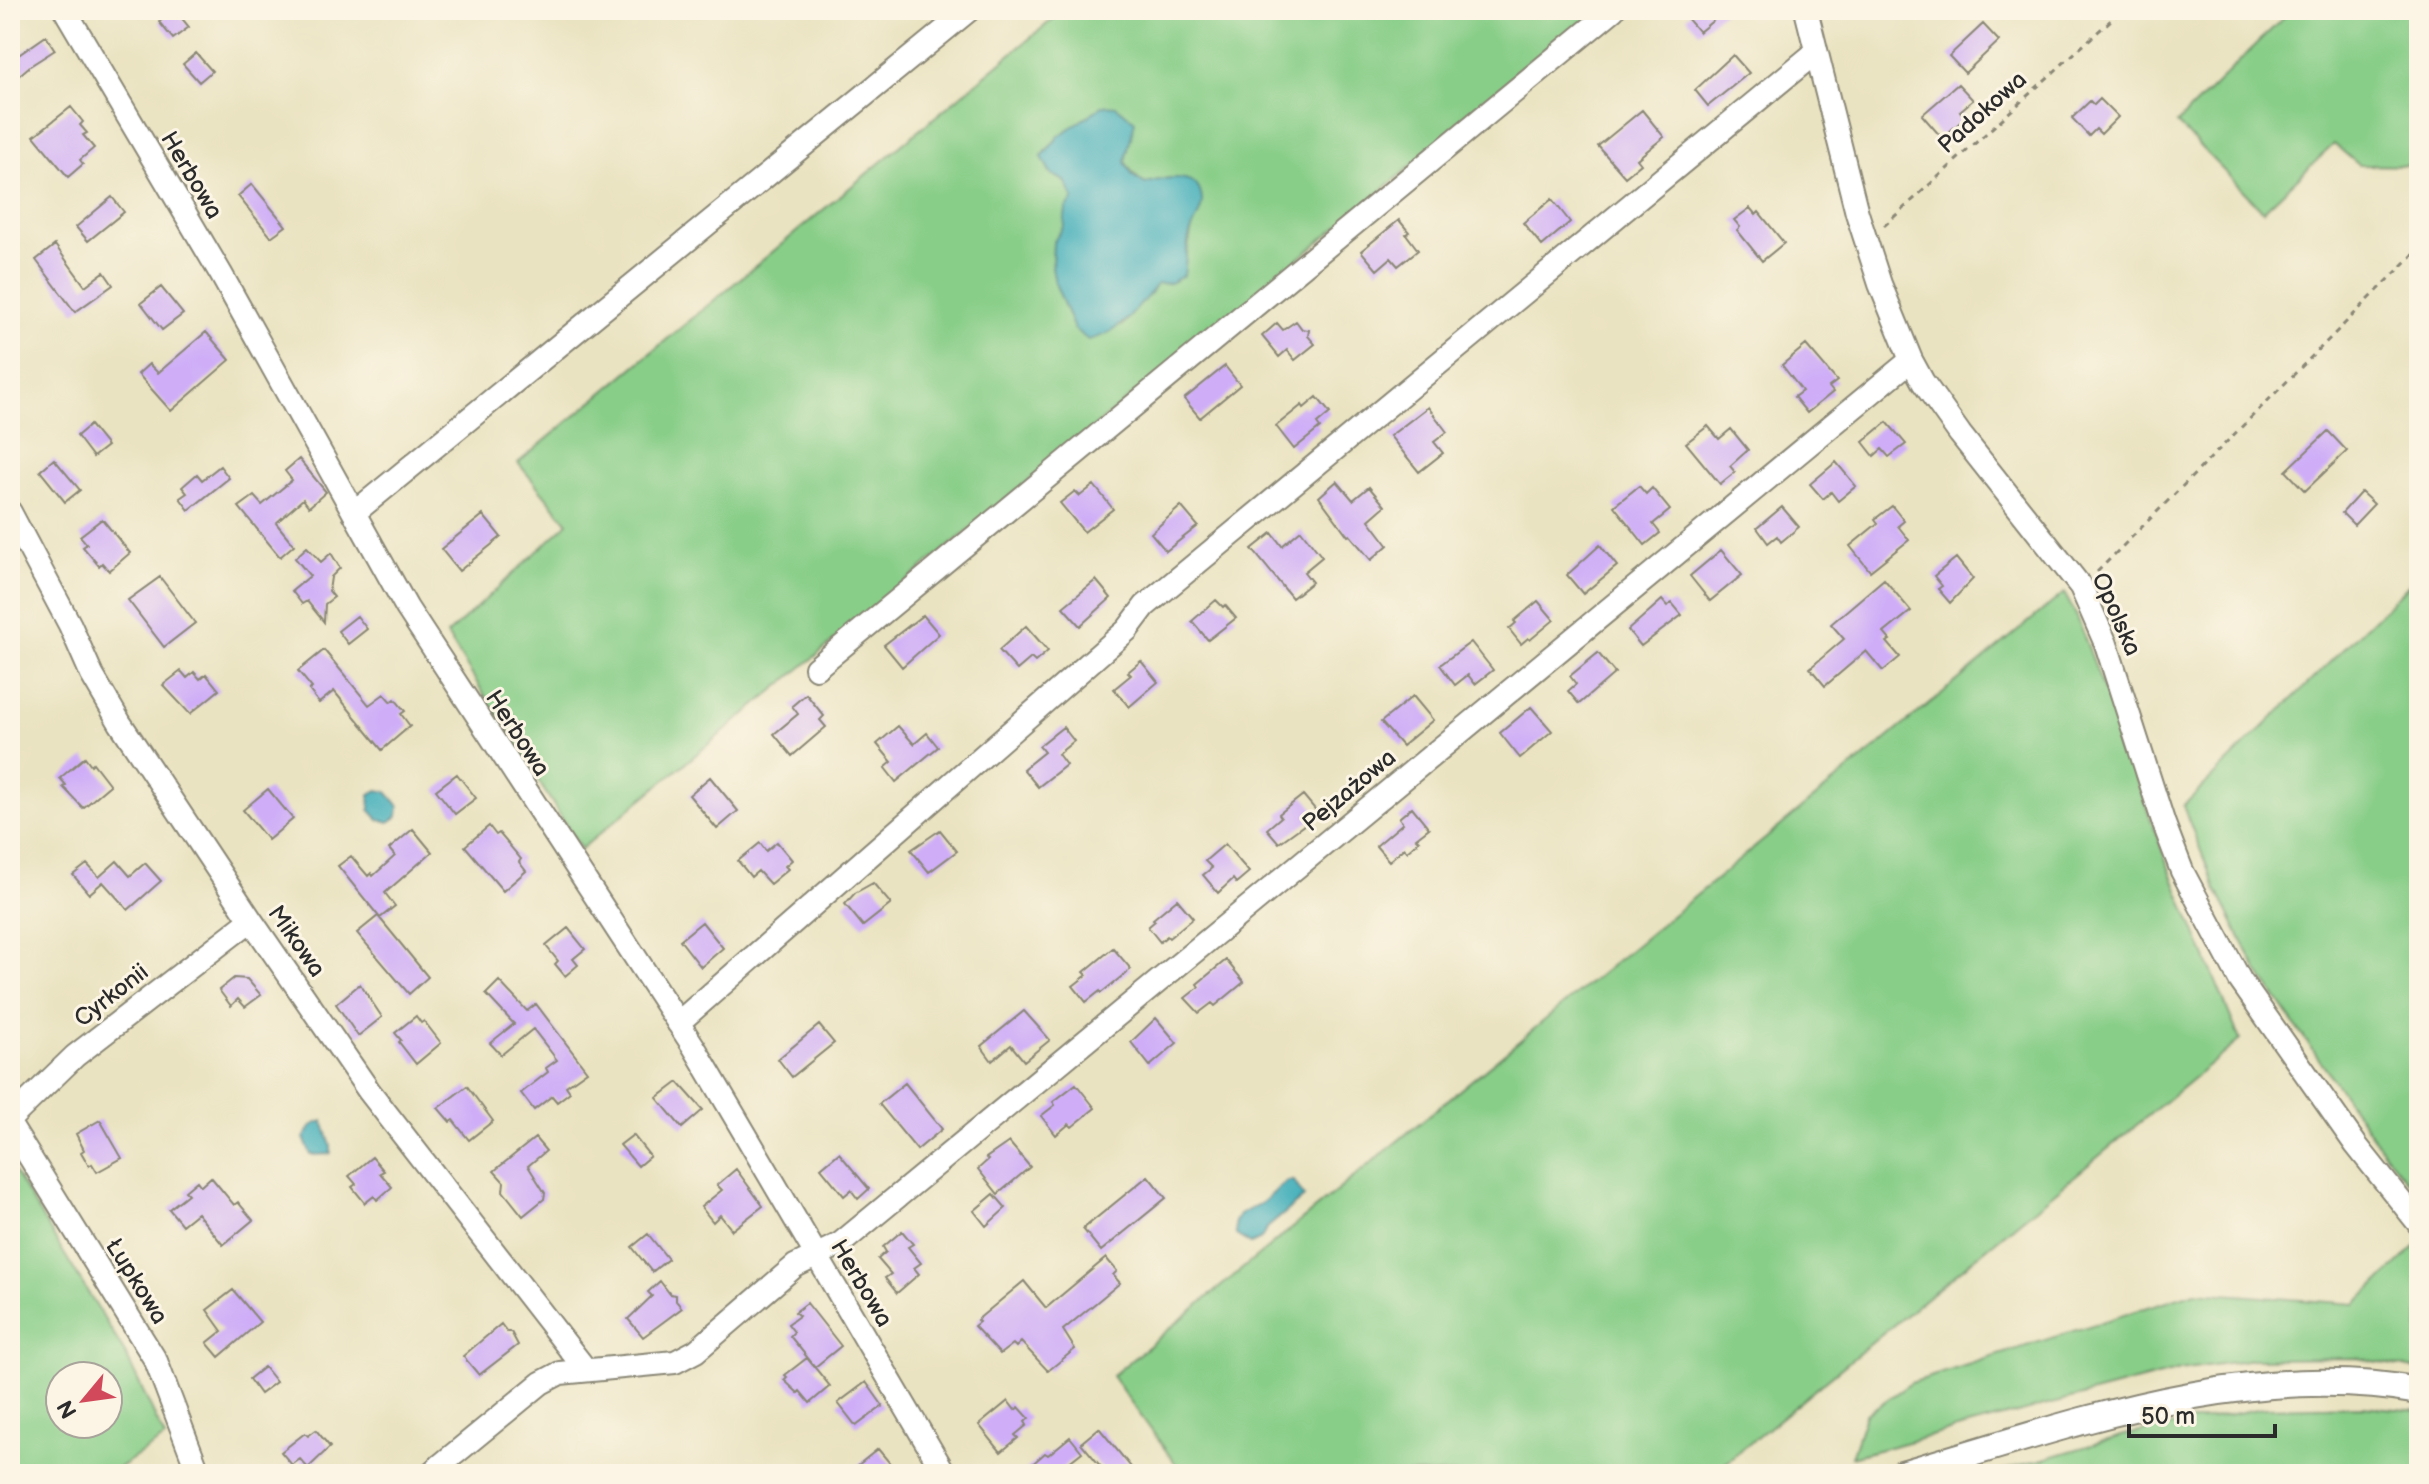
<svg xmlns="http://www.w3.org/2000/svg" width="2429" height="1484" font-family="'Balsamiq Sans',sans-serif">
	<rect width="100%" height="100%" fill="#fcf5e5"/>
	<filter id="ink" filterUnits="userSpaceOnUse"><feTurbulence type="fractalNoise" baseFrequency=".0125" numOctaves="2"/><feDisplacementMap in="SourceGraphic" scale="16" xChannelSelector="R" yChannelSelector="G"/><feConvolveMatrix kernelMatrix="1 2 1 2 8 2 1 2 1" color-interpolation-filters="sRGB"/></filter>
	<filter id="wash" filterUnits="userSpaceOnUse"><feTurbulence type="fractalNoise" baseFrequency=".006" numOctaves="4" result="noise"/><feDisplacementMap in="SourceGraphic" scale="32" xChannelSelector="R" yChannelSelector="G"/><feGaussianBlur stdDeviation="1.8" result="paint"/><feColorMatrix in="noise" values="0 0 0 0 0 0 0 0 0 0 0 0 0 0 0 0 0 1.4 0 .05"/><feComposite in="paint" operator="in"/></filter>
	<g filter="url(#wash)">
		<rect width="100%" height="100%" fill="#eae3c1"/>
		<path fill="#88ce88" stroke="#5a7c5a" stroke-width="2" fill-rule="evenodd" d="M1064 10H1601L581 849 447 635 568 523 518 463ZM1104 105C1114 132 1120 167 1145 184 1165 177 1185 173 1199 191L1187 254 1170 282 1157 284 1122 326 1074 329 1055 283 1052 267 1053 243 1064 226 1074 200 1065 181 1051 174 1042 156 1059 136Z
			M2291 10H2419V166L2359 165 2334 144 2263 211 2177 123Z
			M2419 575V1195L2385 1154 2257 970 2216 889 2183 806Z
			M2064 593 2077 617 2166 861 2240 1040 1716 1471 1717 1474H1183L1112 1376Z
			M10 1165 125 1353 165 1438 109 1474H10ZM108 1376V1424H60V1376Z
			M2419 1243V1370L2357 1358 2253 1359 2180 1370 1851 1457 1865 1415 1911 1383 2195 1292 2356 1304Z
			M2362 1406 2419 1411V1474L2369 1470 2251 1474H1992L2125 1435 2263 1408Z"/>
		<path fill="#3faeba" stroke="#356c72" stroke-width="2" d="M1104 105 1116 106 1135 121 1125 162 1133 176 1145 184C1164 178 1200 169 1202 201 1203 211 1192 226 1189 237 1186 249 1186 262 1184 275L1170 283 1157 284C1137 309 1120 334 1088 340L1074 329 1055 283 1052 267 1053 243 1064 226 1066 209 1074 199 1065 181 1051 174 1042 157 1059 136Z
			M377 790 387 792 399 806 398 816 389 822 378 819 370 810V795Z
			M323 1121 331 1146V1154L311 1155 304 1138 313 1125Z
			M1287 1181H1294L1304 1197 1267 1228 1261 1239 1251 1244 1236 1235 1235 1222 1239 1215 1262 1203Z"/>
		<g id="blocks">
			<path fill="#cfaef7" d="M175 10 189 27 173 39 159 22Z
				M1695 10H1726L1699 32 1686 17Z
				M1983 24 1999 41 1965 73 1949 56Z
				M46 36 55 50 30 66 10 83V61Z
				M196 53 212 71 199 82 183 64Z
				M1733 55 1749 73 1708 106 1695 90Z
				M1958 84 1973 100 1960 111 1965 118 1942 138 1922 115Z
				M2100 99 2118 117 2101 134 2096 129 2089 136 2072 118 2090 101 2094 105Z
				M71 107 83 122 80 125 87 133 83 135 94 148 80 160 83 164 68 177 34 136Z
				M1642 110 1664 137 1637 159 1641 164 1625 177 1598 146Z
				M252 184 286 226 271 237 238 196Z
				M112 197 124 212 88 241 76 227Z
				M1552 199 1570 222 1542 246 1523 223Z
				M1750 208 1756 215 1759 212 1784 243 1762 261 1737 230 1740 227 1734 220Z
				M1399 220 1409 232 1406 234 1418 250 1398 266 1391 258 1377 270 1361 251Z
				M55 245 85 286 104 272 113 285 75 312 36 260Z
				M161 287 183 314 162 330 141 303Z
				M1296 321 1302 329 1309 330 1308 336 1315 344 1295 360 1287 350 1279 357 1262 336 1277 323 1283 330Z
				M206 332 230 360 171 411 138 374 149 364 158 373Z
				M1806 345 1837 381 1829 387 1833 392 1807 413 1794 397 1802 391 1782 365Z
				M1225 366 1240 385 1200 418 1184 399Z
				M1317 397 1330 413 1317 424 1320 428 1294 449 1276 426 1302 405 1304 408Z
				M1428 407 1447 432 1434 442 1443 453 1419 472 1390 436Z
				M1887 422 1906 444 1889 457 1882 449 1874 456 1863 442Z
				M90 425 107 446 93 457 77 436Z
				M1708 426 1719 439 1731 429 1748 450 1730 466 1735 472 1720 484 1686 443Z
				M2328 431 2347 451 2305 491 2286 471Z
				M54 459 80 490 65 502 40 471Z
				M299 459 326 492 309 507 303 499 276 523 294 545 280 557 239 507 254 496 262 505 292 480 285 471Z
				M1836 462 1856 486 1838 501 1831 492 1823 499 1810 484Z
				M220 466 229 478 189 510 180 498 187 493 182 487 197 474 202 480Z
				M1337 481 1353 500 1369 487 1385 506 1369 520 1388 545 1371 560 1350 535 1348 536 1319 497Z
				M1094 485 1113 509 1084 532 1060 503 1075 491 1080 496Z
				M1639 486 1646 494 1652 488 1670 510 1653 524 1660 533 1645 545 1614 506Z
				M2361 492 2374 504 2354 525 2342 513Z
				M1181 506 1198 526 1166 551 1151 533Z
				M1892 506 1904 521 1898 526 1909 540 1870 571 1850 546 1878 523 1875 519Z
				M1782 507 1799 527 1781 542 1777 536 1768 543 1757 528Z
				M483 515 501 537 459 571 441 549Z
				M102 519 130 553 109 571 102 563 99 566 83 547 87 544 80 536Z
				M1301 530 1322 557 1304 572 1312 582 1292 598 1252 549 1272 533 1282 546Z
				M1600 545 1617 566 1583 594 1567 575Z
				M307 547 321 562 331 553 340 568 331 577 329 591 334 597 325 604 324 622 307 601 302 604 292 591 310 576 295 558Z
				M1721 550 1742 575 1710 601 1690 576Z
				M1956 558 1973 579 1950 603 1938 589 1942 586 1934 576Z
				M160 577 195 623 164 647 128 600Z
				M1884 579 1911 611 1884 633 1890 640 1887 642 1900 657 1883 671 1866 651 1825 686 1810 668 1844 639 1831 624Z
				M1096 580 1111 598 1080 626 1063 607Z
				M1216 600 1223 607 1225 605 1236 618 1208 640 1192 621Z
				M1662 600 1667 606 1672 603 1682 615 1641 646 1628 630Z
				M1538 601 1554 620 1530 640 1528 638 1521 644 1509 629 1516 623 1514 621Z
				M923 615 939 634 902 667 884 645Z
				M357 616 367 629 348 644 338 631Z
				M1026 626 1048 651 1035 662 1031 658 1017 670 999 650Z
				M1471 642 1493 670 1475 684 1468 675 1455 685 1440 665Z
				M324 650 369 705 384 694 391 702 395 699 405 711 401 714 410 726 382 750 334 691 319 703 309 690 312 688 298 671Z
				M1598 653 1615 673 1579 704 1568 691 1576 684 1570 676Z
				M1141 661 1158 682 1129 707 1114 689 1131 675 1128 672Z
				M181 671 187 678 194 672 200 679 206 674 219 690 190 714 163 685Z
				M806 694 824 716 820 720 826 727 792 756 774 734 798 714 792 706Z
				M1413 696 1433 720 1402 746 1381 722Z
				M1531 707 1552 731 1520 758 1500 733Z
				M898 726 914 744 927 733 938 747 896 782 885 768 892 762 877 744Z
				M1063 727 1074 741 1058 754 1066 765 1038 787 1023 769 1044 752 1039 746Z
				M85 757 91 765 93 763 110 785 83 808 63 787 66 785 60 778Z
				M457 774 476 798 455 814 436 790Z
				M710 777 738 811 717 829 689 795Z
				M268 789 293 819 268 840 243 810Z
				M1303 795 1319 814 1279 843 1267 829 1281 817 1279 814Z
				M1412 807 1429 828 1416 838 1419 841 1407 851 1404 848 1389 861 1376 846 1403 823 1399 818Z
				M489 826 496 835 499 833 521 859 519 862 526 871 503 891 465 846Z
				M413 829 432 852 385 893 395 906 380 918 338 866 351 856 368 876 371 873 373 876 395 856 389 849Z
				M940 830 957 851 929 872 911 850Z
				M777 842 792 860 785 866 788 869 770 884 758 871 751 877 738 861 760 843 766 851Z
				M1225 844 1249 872 1236 883 1233 879 1218 893 1203 875 1212 868 1205 861Z
				M117 861 130 876 145 863 161 881 128 910 103 882 89 894 73 875 87 864 99 877Z
				M873 883 891 904 863 926 845 904 855 893Z
				M1177 899 1193 918 1169 938 1167 936 1160 942 1148 927 1155 921 1153 919Z
				M378 916 428 977 409 994 357 933Z
				M702 922 723 948 701 967 680 940Z
				M568 928 585 949 573 959 578 965 565 976 555 964 558 961 546 946Z
				M1113 948 1131 969 1101 993 1100 991 1086 1002 1073 986 1087 975 1084 972Z
				M1226 960 1244 982 1215 1006 1212 1003 1199 1013 1185 998 1199 987 1197 984Z
				M234 978 247 979 261 995 245 1007 238 999 231 1006 219 990Z
				M499 981 527 1011 536 1004 587 1071 566 1086 570 1092 557 1102 552 1096 534 1110 521 1093 548 1072 546 1068 557 1060 533 1029 501 1055 490 1043 514 1024 486 994Z
				M360 984 382 1017 358 1036 336 1004Z
				M1024 1011 1050 1040 1024 1061 1011 1045 992 1061 981 1046Z
				M416 1016 421 1023 424 1021 441 1043 416 1064 399 1042 401 1040 395 1033Z
				M1156 1018 1177 1043 1150 1066 1131 1042Z
				M819 1025 834 1043 792 1077 778 1059Z
				M678 1082 703 1110 682 1128 657 1098Z
				M905 1083 942 1129 917 1150 879 1104Z
				M1076 1084 1095 1108 1072 1127 1069 1124 1056 1135 1041 1116 1055 1105 1053 1102Z
				M467 1086 493 1121 469 1140 453 1120 450 1122 438 1108Z
				M100 1120 122 1158 97 1172 92 1164 89 1166 81 1152 84 1150 76 1134Z
				M633 1135 650 1156 638 1166 620 1145Z
				M535 1138 546 1151 528 1166 545 1193 544 1199 523 1216 503 1191 504 1182 494 1171Z
				M1009 1142 1030 1167 998 1194 978 1169 988 1160 986 1158Z
				M839 1153 869 1189 858 1199 851 1190 844 1196 821 1168Z
				M372 1157 384 1171 380 1173 392 1187 377 1200 374 1196 365 1203 352 1187 356 1184 349 1176Z
				M736 1169 763 1206 732 1230 720 1215 713 1222 701 1207 722 1190 717 1185Z
				M1148 1176 1166 1198 1101 1251 1083 1229Z
				M211 1177 234 1205 238 1202 253 1220 223 1245 197 1213 182 1225 169 1209 188 1194 185 1191 197 1181 201 1186Z
				M994 1194 1006 1208 986 1226 974 1211Z
				M902 1231 913 1244 908 1247 921 1263 914 1268 919 1274 897 1293 885 1278 891 1274 878 1259 886 1252 883 1247Z
				M648 1234 668 1259 652 1272 632 1247Z
				M1106 1258 1117 1271 1113 1275 1120 1283 1063 1330 1075 1349 1048 1371 1021 1342 1016 1347 1013 1344 1000 1354 974 1326 979 1322 977 1320 1024 1281 1046 1308Z
				M660 1281 670 1294 676 1295V1301L682 1308 643 1337 628 1319 652 1296 648 1292Z
				M233 1290 260 1322 219 1357 207 1343 222 1331 207 1310Z
				M807 1303 841 1346 815 1367 790 1336 794 1332 788 1324 799 1316 795 1312Z
				M501 1324 507 1332H511L518 1345 479 1375 463 1356Z
				M807 1358 830 1386 810 1403 800 1391 798 1393 784 1380 787 1377 785 1375Z
				M264 1367 276 1382 260 1394 249 1379Z
				M866 1382 883 1406 856 1426 838 1403Z
				M1008 1401 1015 1410 1019 1407 1029 1418 1025 1422 1027 1425 1015 1435 1018 1438 1001 1452 979 1425Z
				M1099 1428 1131 1467 1122 1474H1107L1081 1443Z
				M316 1430 330 1447 308 1468 300 1459 292 1465 281 1452 305 1433 308 1436Z
				M1070 1437 1082 1452 1054 1474H1021L1045 1453 1048 1455Z
				M878 1449 899 1474H847Z"/>
		</g>
	</g>
	<g filter="url(#ink)">
		<use href="#blocks" fill-opacity="0" stroke="#8a8776" stroke-width="2"/>
		<g fill="none" stroke-linecap="round" stroke-linejoin="round">
			<g stroke="#8a8776" stroke-width="26">
				<path id="minor" d="M65 10 221 274 407 608 694 1047 945 1474
					M1806 10 1857 213 1880 284 1911 360 1923 382 1960 434 2081 587 2106 644 2164 824 2182 871 2240 980 2356 1145 2419 1224
					M10 512 70 625 92 675 120 723 251 920 369 1091 586 1370
					M354 513 969 10
					M816 668 1613 10
					M678 1023 1127 630 1145 606 1816 52
					M10 1119 75 1056 251 920
					M10 1125 156 1361 199 1474
					M430 1474 541 1383 560 1373 675 1362 696 1351 795 1266 840 1244 1911 360"/>
			</g>
			<g stroke="#8a8776" stroke-width="30">
				<path id="major" d="M1902 1474C2068 1426 2243 1359 2419 1391"/>
			</g>
			<path stroke="#8a8776" stroke-width="3" stroke-dasharray="6 6" stroke-linecap="butt" d="M1884 226 2122 10
				M2097 572 2419 249"/>
			<use href="#minor" stroke="#fff" stroke-width="22"/>
			<use href="#major" stroke="#fff" stroke-width="26"/>
		</g>
	</g>
	<g text-anchor="middle" stroke-width="6" stroke-linejoin="round" paint-order="stroke">
		<g font-size="24" fill="#2b2b2b" stroke="#fcf5e5">
			<text transform="translate(1982 112) rotate(-42)" y="8">Padokowa</text>
			<text transform="translate(192 175) rotate(59)" y="8">Herbowa</text>
			<text transform="translate(2117 614) rotate(66)" y="8">Opolska</text>
			<text transform="translate(518 733) rotate(57)" y="8">Herbowa</text>
			<text transform="translate(1349 790) rotate(-40)" y="8">Pejzażowa</text>
			<text transform="translate(297 941) rotate(55)" y="8">Mikowa</text>
			<text transform="translate(111 995) rotate(-38)" y="8">Cyrkonii</text>
			<text transform="translate(137 1281) rotate(58)" y="8">Łupkowa</text>
			<text transform="translate(862 1283) rotate(59)" y="8">Herbowa</text>
		</g>
	</g>
	<rect width="2429" height="1484" fill="none" stroke="#fcf5e5" stroke-width="40"/>
	<g transform="translate(84 1400) rotate(241)"><circle r="38" fill="#fcf5e5" stroke="#a8a49b" stroke-width="2"/>
	<path d="M0-6L14 30L0 20L-14 30Z" fill="#d1495b"/>
	<text y="-12" font-size="22" font-weight="bold" text-anchor="middle" fill="#2b2b2b">N</text>
	</g>
	<path d="M2129 1424v12h146v-12" fill="none" stroke="#2b2b2b" stroke-width="4"/>
	<text x="2141" y="1424" font-size="24" fill="#2b2b2b" stroke="#fcf5e5" stroke-width="6" paint-order="stroke">50 m</text>
</svg>
